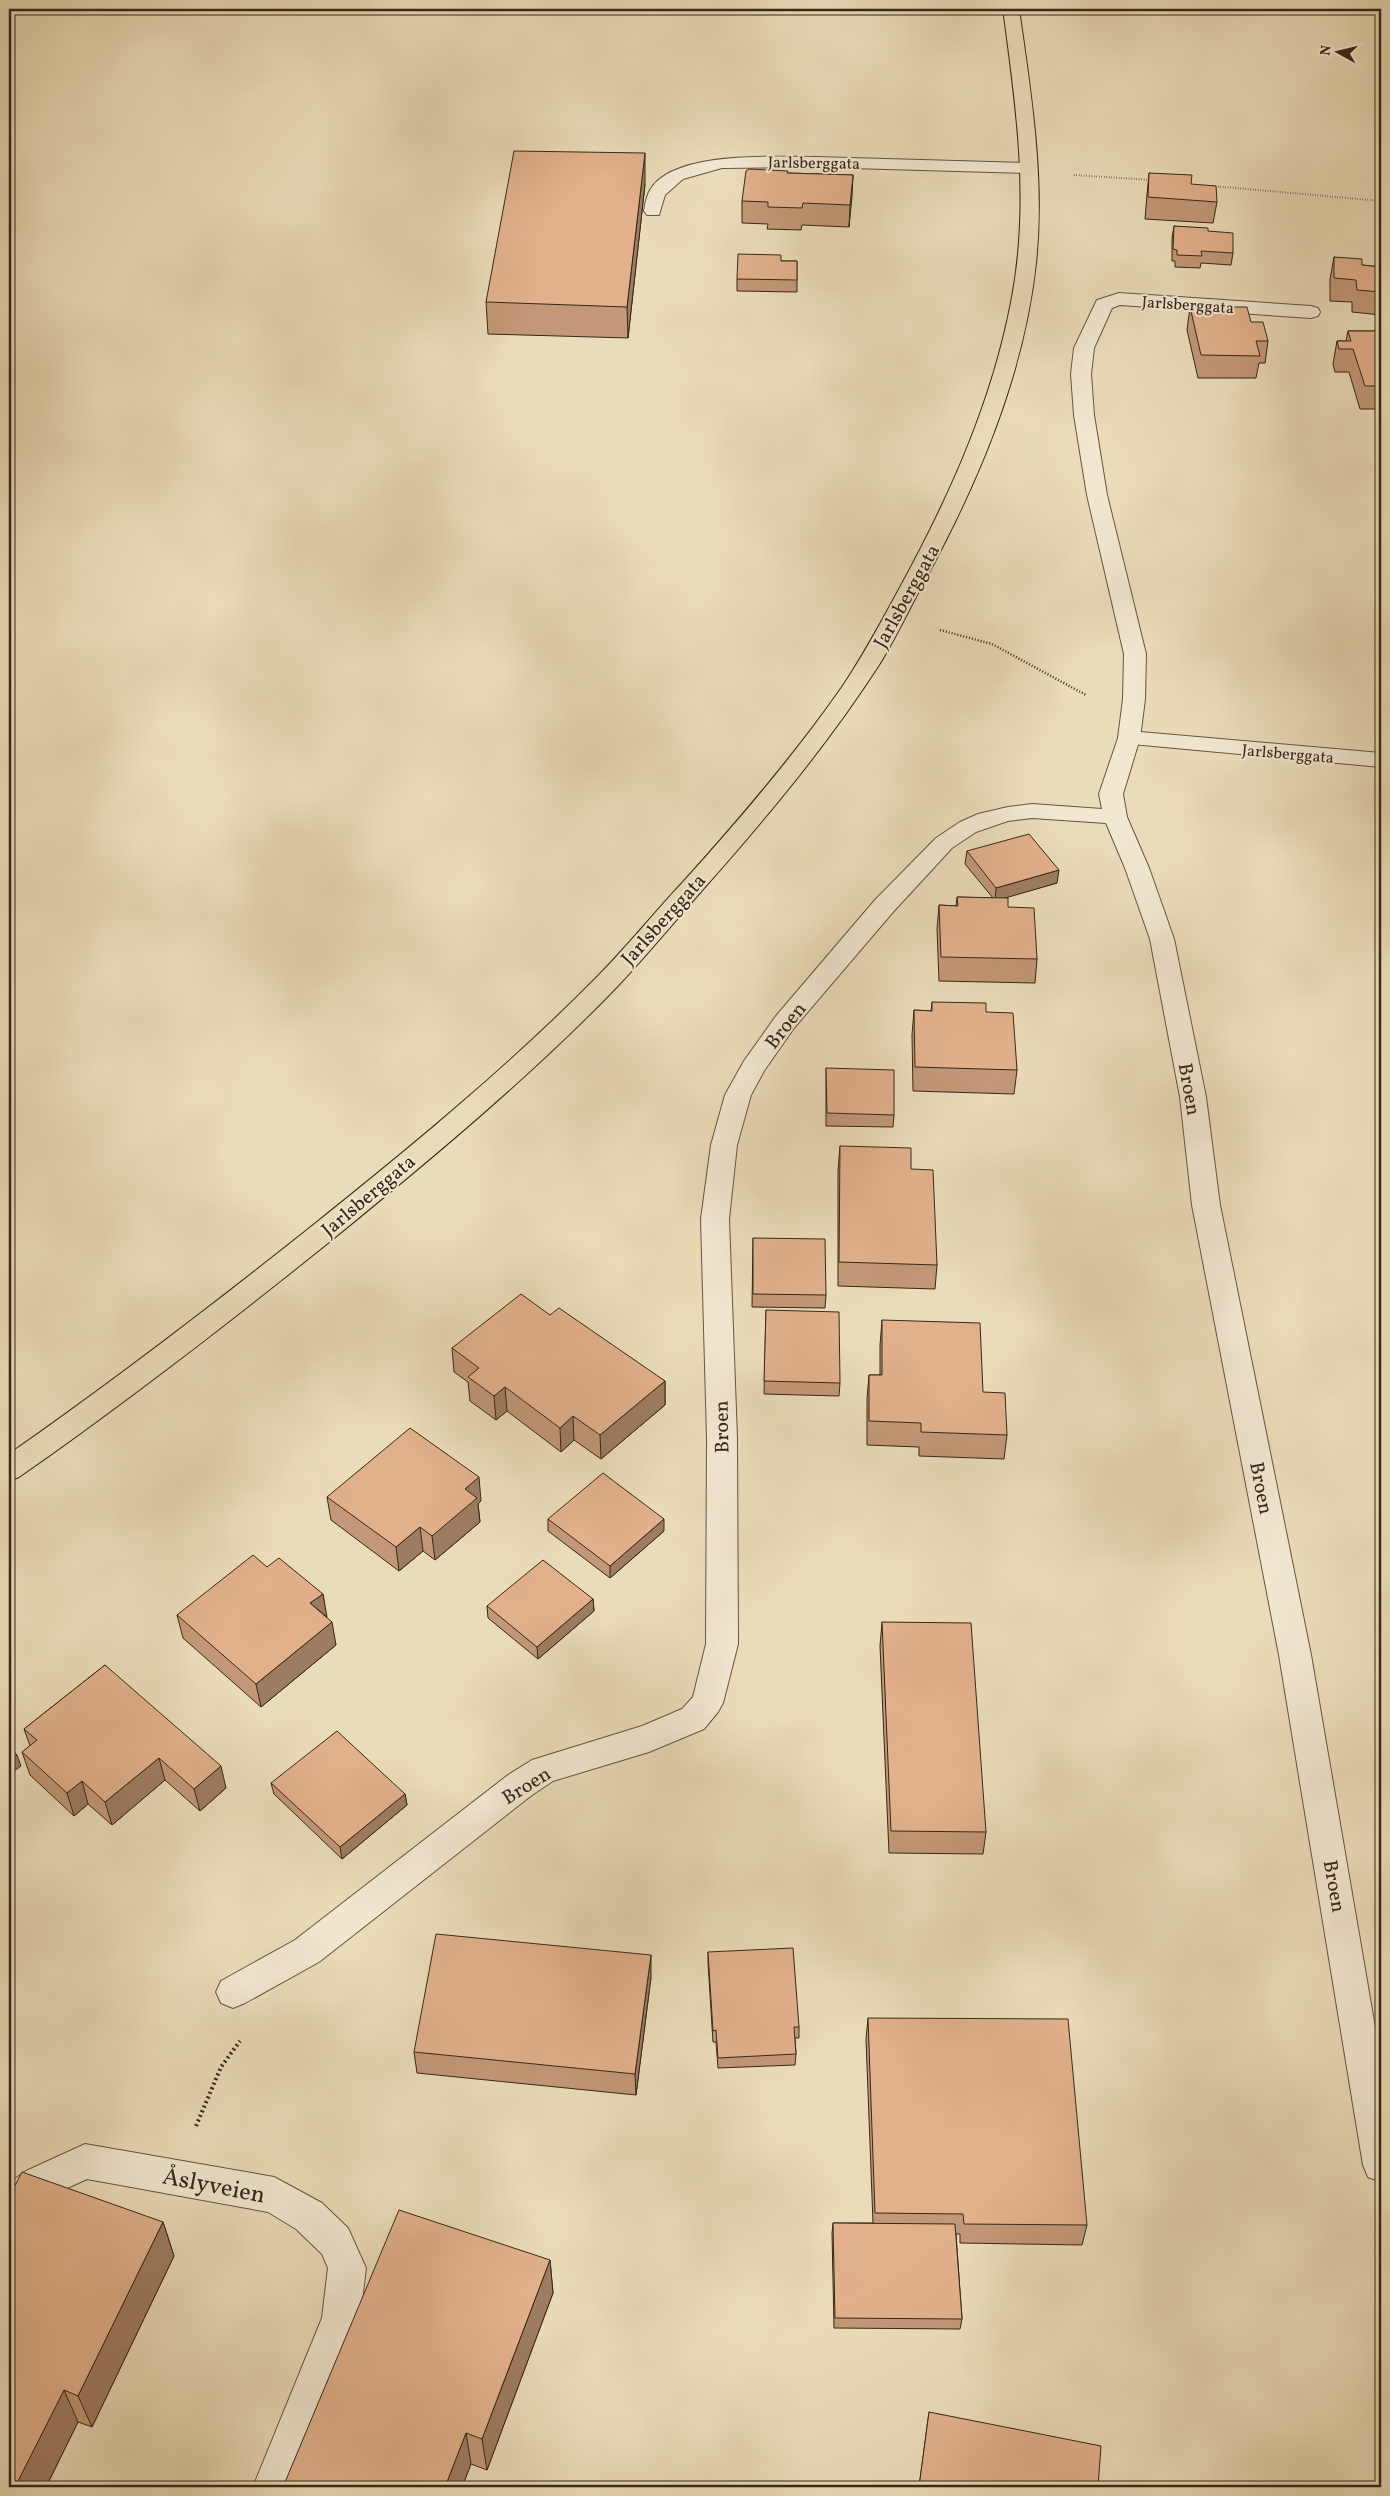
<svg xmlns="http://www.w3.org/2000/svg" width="1390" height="2496" font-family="Vollkorn,serif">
	<rect width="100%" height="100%" fill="#ebdcb9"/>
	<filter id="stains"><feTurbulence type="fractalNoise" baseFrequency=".004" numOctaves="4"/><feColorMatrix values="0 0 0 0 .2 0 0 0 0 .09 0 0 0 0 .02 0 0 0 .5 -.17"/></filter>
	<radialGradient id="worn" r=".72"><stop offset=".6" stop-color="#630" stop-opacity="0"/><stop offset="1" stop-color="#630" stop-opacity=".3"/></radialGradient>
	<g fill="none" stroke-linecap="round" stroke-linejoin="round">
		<g stroke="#645440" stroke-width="2">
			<path id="service" d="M816 157 1028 163 1034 164 1037 168 1034 172 1028 173 816 167 722 168 683 179 665 195 659 215H647L644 211C645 205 646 198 649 192 669 150 776 157 816 157Z
				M1129 731 1381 753V767L1121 743 1118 738 1121 733Z"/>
		</g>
		<g stroke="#645440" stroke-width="2">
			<path id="minor" d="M1119 293 1311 306 1318 308 1320 312 1318 316 1311 318 1120 305 1112 308 1094 348 1091 374 1094 415 1107 495 1146 654 1145 699 1140 738 1123 794 1127 817 1149 868 1174 939 1206 1097 1220 1205 1311 1655 1381 2062V2182L1368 2177 1363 2165 1279 1655 1192 1205 1180 1097 1150 939 1125 868 1106 823 1032 818 1008 821 976 832 952 848 893 912 794 1028 764 1071 751 1095 737 1145 729 1219 737 1438 738 1644 723 1703 718 1712 704 1729 649 1752 553 1781 532 1795 319 1962 245 2003 233 2008 221 2003 216 1992 221 1981 295 1940 508 1775 532 1760 642 1726 682 1709 693 1697 706 1644 707 1438 701 1219 711 1145 725 1095 744 1061 776 1016 875 900 936 838 960 822 978 814 1008 807 1032 804 1102 809 1099 794 1118 738 1123 699 1124 654 1087 495 1074 415 1071 374 1074 348 1095 304 1097 300Z
				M85 2144 274 2177 322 2203 348 2228 366 2268 360 2318 292 2487H253L322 2318 328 2268 322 2254 296 2229 268 2212 87 2179 52 2195 22 2217 9 2222V2183L26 2171Z"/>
		</g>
		<g stroke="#372718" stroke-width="2">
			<path id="primary" d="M1003 9H1019C1031 93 1045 178 1036 263 1024 375 978 483 924 582 909 609 896 638 879 665 828 744 767 817 705 887 673 923 644 959 611 993 523 1083 425 1164 328 1243 227 1324 125 1403 19 1477L9 1481V1454C111 1383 210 1307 307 1230 406 1151 506 1069 595 979 626 948 653 914 683 882 739 820 794 756 842 687 863 656 880 624 898 591 949 498 993 401 1012 297 1030 201 1016 104 1003 9Z"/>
		</g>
		<path stroke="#372718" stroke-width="2" stroke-dasharray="0.5 2" stroke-linecap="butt" d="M1074 175 1152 180
			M1213 186 1381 201"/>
		<path stroke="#372718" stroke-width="2.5" stroke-dasharray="1 2" stroke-linecap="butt" d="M940 630 992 644 1086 695"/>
		<path stroke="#372718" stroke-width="4" stroke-dasharray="2 3" stroke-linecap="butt" d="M196 2126 221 2067 240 2041"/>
		<use href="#service" fill="#f2e8d2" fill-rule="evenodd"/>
		<use href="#minor" fill="#f2e8d2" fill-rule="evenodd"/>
		<use href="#primary" fill="#ebdcb9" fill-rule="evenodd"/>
	</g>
	<path fill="#c29878" stroke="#372718" d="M788 173 853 175 849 227 802 225 801 230 767 229 768 224 742 223V201Z
		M1149 173 1191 184 1217 202 1213 223 1145 219 1147 195Z
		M645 184 628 338 488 334 486 302Z
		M1174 226 1208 231 1233 253 1231 265 1201 263 1200 268 1175 267V261H1172V238Z
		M1334 257 1362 265 1381 267V315L1352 312V302L1330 301V279Z
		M781 261H797V292L737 291V279Z
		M1190 307 1251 322 1268 341 1265 363H1259L1256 378H1198L1187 330Z
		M1348 331H1381V409H1360L1349 372H1335L1333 364 1337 341H1346Z
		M967 851 1057 883 1003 898 1037 959 1035 983 939 981 937 929 939 905 956 906 957 897 993 898 965 864Z
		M932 1002 986 1012 1017 1070 1014 1094 913 1091 912 1035 914 1010 931 1011Z
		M826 1068 894 1115 893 1127 826 1126Z
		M840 1146 911 1169 937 1265 935 1289 838 1286V1170Z
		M753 1238 826 1295 825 1308 752 1307Z
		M766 1310 840 1383 839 1396 764 1394Z
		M550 1315 665 1381V1405L601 1459 574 1440 561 1452 507 1411 496 1420 470 1401 468 1382 454 1372 452 1348Z
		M882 1320 983 1392 1007 1435 1004 1459 919 1456V1447L867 1445V1399L869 1375H880V1345Z
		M327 1497 481 1501 478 1504 480 1522 435 1560 423 1551 399 1571 331 1520Z
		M548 1519 664 1531 610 1578 548 1531Z
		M267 1567 323 1594 326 1617 336 1645 261 1707 183 1638 177 1615Z
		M593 1599 594 1611 538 1659 488 1618 487 1606Z
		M882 1622 986 1832 983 1854 889 1853 880 1646Z
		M105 1665 226 1788 200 1811 165 1780 112 1825 88 1804 74 1816 30 1775 22 1752 30 1746 24 1729Z
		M271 1783 405 1794 407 1805 342 1859 274 1794Z
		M708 1952 799 2027V2038H795L796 2054 795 2065 718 2068 716 2042H713L708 1963Z
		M651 1977 636 2095 417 2073 414 2052Z
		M868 2018 1087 2225 1082 2245 960 2243V2234H956L962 2319 960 2329 834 2328 832 2233 833 2223H873L866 2039Z
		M9 2197 163 2222 174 2256 92 2427 78 2422 46 2487Z
		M550 2260 553 2293 487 2470 471 2464 462 2487H283Z
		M929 2412 1098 2487H919Z"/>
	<path fill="#9e7c62" stroke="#372718" d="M645 153V184L628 338 627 307Z
		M853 175 852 197 849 227 850 205Z
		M1059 870 1057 883 995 901 996 888Z
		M665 1381V1405L601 1459 600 1435Z
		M505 1387 507 1411 496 1420 494 1396Z
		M573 1416 574 1440 561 1452 560 1428Z
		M479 1477 481 1501 478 1504 480 1522 435 1560 432 1536 465 1489Z
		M664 1519V1531L610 1578V1566Z
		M420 1527 423 1551 399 1571 396 1547Z
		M323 1594 327 1617 310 1603Z
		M593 1599 594 1611 538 1659 537 1647Z
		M332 1622 336 1645 261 1707 256 1684Z
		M17 1755 21 1766 9 1775V1761Z
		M159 1758 165 1780 112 1825 105 1802Z
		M221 1766 226 1788 200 1811 194 1789Z
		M82 1781 88 1804 74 1816 67 1793Z
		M405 1794 407 1805 342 1859 340 1847Z
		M651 1955V1977L636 2095 635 2074Z
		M163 2222 174 2256 92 2427 78 2396Z
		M550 2260 553 2293 487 2470 482 2439Z
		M64 2390 78 2422 46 2487H15Z
		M466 2433 471 2464 462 2487H445Z"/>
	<path fill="#e2b18c" stroke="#372718" d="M514 151 645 153 627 307 486 302Z
		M749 169 788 171 787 173 853 175 850 205 803 203 802 208 768 207V202L742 201 746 171Z
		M1149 173 1192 175 1191 184 1216 186 1217 202 1148 197Z
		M1174 226 1208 228V231L1233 233V253L1201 251 1202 256 1177 255V250L1173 249Z
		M738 254 781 255V261H797V280L737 279Z
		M1334 257 1362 259V265L1381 267V292L1357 290 1356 280 1334 278Z
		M1190 307H1247L1251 322H1263L1268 341H1256L1260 356 1201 355Z
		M1348 331H1381V386H1365L1353 349H1339L1337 341H1351Z
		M1029 834 1059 870 996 888 967 851Z
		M957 897 1008 898V907L1034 908 1037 959 941 957 939 905 958 906Z
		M932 1002 986 1003V1012L1013 1013 1017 1070 915 1067 914 1010 932 1011Z
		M826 1068 894 1070V1115L827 1113Z
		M840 1146 911 1148V1169L933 1170 937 1265 839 1262Z
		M753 1238 825 1239 826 1295 753 1294Z
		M521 1294 550 1315 559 1308 665 1381 600 1435 573 1416 560 1428 505 1387 494 1396 468 1377 479 1368 452 1348Z
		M766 1310 839 1312 840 1383 764 1381Z
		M882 1320 980 1323 983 1392 1005 1393 1007 1435 921 1432V1423L869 1421V1375H882Z
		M410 1428 479 1477 465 1489 477 1498 432 1536 420 1527 396 1547 327 1497Z
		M603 1473 664 1519 610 1566 548 1519Z
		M253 1555 267 1567 279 1558 323 1594 310 1603 332 1622 256 1684 177 1615Z
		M543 1560 593 1599 537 1647 487 1606Z
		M882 1622 971 1623 986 1832 891 1831Z
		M105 1665 221 1766 194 1789 159 1758 105 1802 82 1781 67 1793 22 1752 37 1740 24 1729Z
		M337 1731 405 1794 340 1847 271 1783Z
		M9 1746 17 1755 9 1761Z
		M436 1934 651 1955 635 2074 414 2052Z
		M793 1948 799 2027H794L796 2054 718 2058 716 2030 713 2031 708 1952Z
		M868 2018 1068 2019 1087 2225 964 2224 963 2214 875 2213Z
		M22 2172 163 2222 78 2396 64 2390 15 2487H9V2197Z
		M399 2210 550 2260 482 2439 466 2433 445 2487H283Z
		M833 2223 955 2224 962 2319 835 2318Z
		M929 2412 1101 2446 1098 2487H919Z"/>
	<g text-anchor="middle" stroke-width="4" stroke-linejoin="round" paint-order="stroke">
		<g font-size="16" fill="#372718" stroke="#f2e8d2">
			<text transform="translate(814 162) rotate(1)" y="6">Jarlsberggata</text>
			<text transform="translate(1188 304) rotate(4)" y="6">Jarlsberggata</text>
			<text transform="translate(1288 753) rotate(5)" y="6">Jarlsberggata</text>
		</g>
		<g font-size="20" fill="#372718" stroke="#f2e8d2">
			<text transform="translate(906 596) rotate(-61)" y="7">Jarlsberggata</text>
			<text transform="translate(663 919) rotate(-48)" y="7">Jarlsberggata</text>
			<text transform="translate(785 1025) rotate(-52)" y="7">Broen</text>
			<text transform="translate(1190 1089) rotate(80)" y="7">Broen</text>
			<text transform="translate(368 1195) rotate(-40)" y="7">Jarlsberggata</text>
			<text transform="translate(721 1427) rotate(-91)" y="7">Broen</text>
			<text transform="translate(1262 1488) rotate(79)" y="7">Broen</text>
			<text transform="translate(526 1785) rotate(-32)" y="7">Broen</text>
			<text transform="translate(1335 1886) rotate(80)" y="7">Broen</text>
		</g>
		<g font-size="24" fill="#372718" stroke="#f2e8d2">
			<text transform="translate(214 2185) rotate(11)" y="8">Åslyveien</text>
		</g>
	</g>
	<rect width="1390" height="2496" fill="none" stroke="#ebdcb9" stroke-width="30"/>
	<rect x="10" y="10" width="1370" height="2476" fill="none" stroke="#372718" stroke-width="2.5"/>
	<rect x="15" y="15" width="1360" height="2466" fill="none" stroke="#372718"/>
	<g transform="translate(1338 52) rotate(278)" stroke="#f2e8d2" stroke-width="4" paint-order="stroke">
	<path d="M0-4L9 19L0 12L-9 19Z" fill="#372718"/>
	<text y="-8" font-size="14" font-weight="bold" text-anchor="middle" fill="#372718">N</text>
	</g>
	<rect width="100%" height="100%" filter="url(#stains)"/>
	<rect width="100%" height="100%" fill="url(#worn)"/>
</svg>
